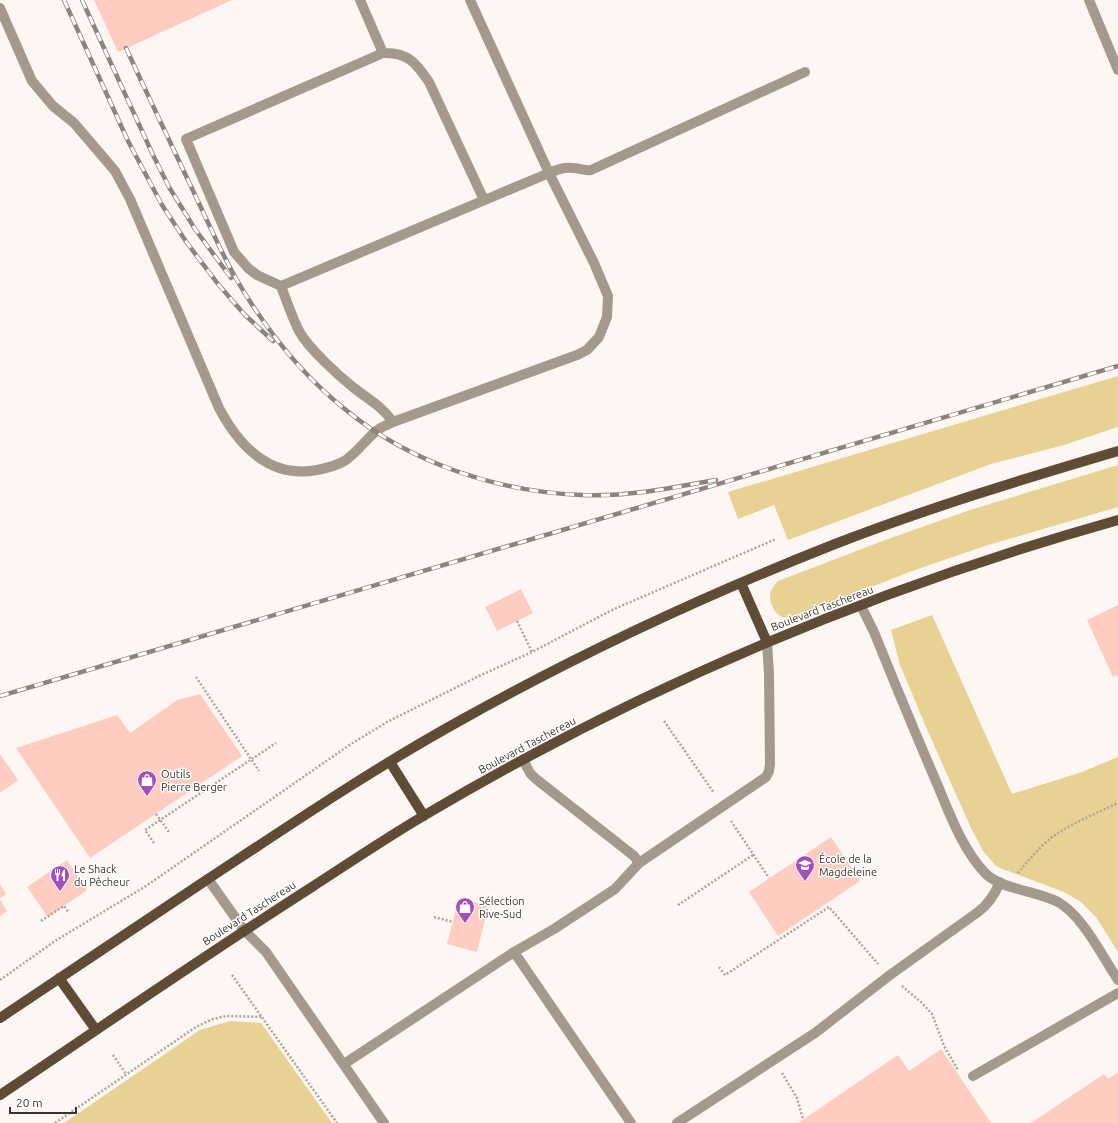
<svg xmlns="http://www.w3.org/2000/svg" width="1118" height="1123" font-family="Ubuntu,sans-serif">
	<rect width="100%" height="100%" fill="#fef6f2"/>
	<path fill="#e7d193" d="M1118 376V427L1064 445 991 464 788 540 774 505 738 519 728 492Z
		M1118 465V507L985 546 912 571 792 618C789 617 785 618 782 617 775 614 769 603 770 595 770 590 775 585 778 581L888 539 970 510Z
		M932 615 1012 794 1082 772 1118 757V952L1096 917 1081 902 1064 892 997 867 983 851 971 828 926 727 900 665 891 630Z
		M230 1021 261 1023 332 1123H64L200 1030Z"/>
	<path fill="#feccc1" d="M94 0H232L118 52Z
		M521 589 533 613 497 631 485 607Z
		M1118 605V675L1113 677 1087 620Z
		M200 694 242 756 90 858 16 748 117 715 130 733 177 700Z
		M0 754 18 780 0 793Z
		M831 837 860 881 778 936 749 892Z
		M67 860 87 890 48 917 27 887Z
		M0 884 6 894 0 898Z
		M459 898 488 906 477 952 447 944Z
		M0 900 7 911 0 916Z
		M941 1049 991 1123H798L898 1055 909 1071Z
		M1118 1072V1123H1031L1104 1074 1108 1079Z"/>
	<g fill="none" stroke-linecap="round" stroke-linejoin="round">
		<path stroke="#aea49e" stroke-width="2.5" stroke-dasharray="2 2" stroke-linecap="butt" d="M517 621 532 652
			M196 677 259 771
			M664 721 714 793
			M156 814 169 832
			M731 821 769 878
			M154 843 145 830 276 743
			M1018 873C1029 860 1041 845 1055 835 1074 822 1097 813 1118 803
			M678 905 753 855
			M434 917 453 922
			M41 921 64 906 69 913
			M719 967 725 975 829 907 878 964
			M232 975 337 1123
			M0 980 55 941 146 886 351 744 387 722 479 676 532 652 612 610 776 539
			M902 986 921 1002 932 1014 944 1046 958 1070
			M113 1055 126 1074
			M782 1073 797 1098 803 1119
			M55 1123 196 1027 213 1019 226 1016 263 1017"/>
		<path stroke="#a4998c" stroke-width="10" d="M360 0 383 53C408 52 416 63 429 82L484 200
			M1089 0 1118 70
			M0 8 32 81 53 106 74 123 92 144 115 171 130 199 219 408C239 446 270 479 317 470 327 468 337 466 346 460 357 452 365 441 375 432 380 427 387 425 393 422L577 355 587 350 599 337 607 317 608 296 594 263 549 173 470 0
			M281 286 257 275 248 268 234 252 186 139 383 53
			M393 422C383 407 368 399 354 388 339 376 309 349 299 331 292 317 287 302 281 286L549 173C556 170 563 167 572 168 580 168 583 171 591 170L805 72
			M861 606 874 632C895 684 916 735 938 786 950 815 963 850 985 873 1000 889 1037 891 1058 902 1083 916 1102 956 1118 980
			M523 760 530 773 536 779 634 856 639 863
			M208 879 244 930 266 952 384 1123
			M514 952 554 929 615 889 639 863 766 777 769 771 770 764 769 674 767 642
			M344 1064 514 952 631 1123
			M973 1076 1118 993
			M677 1123 815 1033 890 975 978 912C989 904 995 894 1000 882"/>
		<path stroke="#5e4c36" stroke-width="10" d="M741 583 767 642
			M390 762 424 816
			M59 978 96 1030
			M0 1018C68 972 137 927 205 881 290 825 374 768 463 719 583 652 708 594 835 544 928 508 1023 479 1118 451
			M0 1095C104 1025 207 954 312 887 349 863 386 838 425 815 641 687 876 588 1118 520"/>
		<g stroke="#8e837d" stroke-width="4.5">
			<path id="rail" d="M64 0 128 141 162 205 187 243 218 284 244 314 273 341
				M82 0 153 155 169 187 195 229 231 278
				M126 48C149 98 173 148 196 197 213 233 229 270 251 303 277 343 308 380 346 410 410 463 499 492 581 495 626 497 672 488 716 480
				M0 696 1118 366"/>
		</g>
		<use href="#rail" stroke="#fff" stroke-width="3" stroke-dasharray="9" stroke-linecap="butt"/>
	</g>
	<defs>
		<g id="shop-pin" transform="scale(1)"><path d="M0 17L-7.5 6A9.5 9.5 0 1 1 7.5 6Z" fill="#a24fbe" stroke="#fff"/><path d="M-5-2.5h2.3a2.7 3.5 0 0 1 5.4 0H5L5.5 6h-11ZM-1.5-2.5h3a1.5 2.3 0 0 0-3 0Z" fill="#fff"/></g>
		<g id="school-pin" transform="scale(1)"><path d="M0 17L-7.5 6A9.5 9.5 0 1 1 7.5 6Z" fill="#a24fbe" stroke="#fff"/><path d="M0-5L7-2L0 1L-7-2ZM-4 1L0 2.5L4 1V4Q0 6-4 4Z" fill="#fff"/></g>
		<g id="restaurant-pin" transform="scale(1)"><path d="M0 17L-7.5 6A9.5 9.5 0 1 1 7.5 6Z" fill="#a24fbe" stroke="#fff"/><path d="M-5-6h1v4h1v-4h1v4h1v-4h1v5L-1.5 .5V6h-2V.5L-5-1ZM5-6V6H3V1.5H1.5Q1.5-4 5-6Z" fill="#fff"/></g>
	</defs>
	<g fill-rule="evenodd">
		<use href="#shop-pin" x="147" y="780"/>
		<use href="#school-pin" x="805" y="865"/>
		<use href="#restaurant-pin" x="60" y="875"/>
		<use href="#shop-pin" x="465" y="907"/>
	</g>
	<g text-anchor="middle" stroke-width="3" stroke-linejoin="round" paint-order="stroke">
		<g font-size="11" fill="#40322a" stroke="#fff">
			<text transform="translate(822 608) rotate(-21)" y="4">Boulevard Taschereau</text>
			<text transform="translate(527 745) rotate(-28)" y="4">Boulevard Taschereau</text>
			<text transform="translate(249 913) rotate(-33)" y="4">Boulevard Taschereau</text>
		</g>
		<g font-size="11" fill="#40322a" stroke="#fff" text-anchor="start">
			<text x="161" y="778">Outils<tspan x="161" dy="13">Pierre Berger</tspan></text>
			<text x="819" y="863">École de la<tspan x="819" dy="13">Magdeleine</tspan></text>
			<text x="74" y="873">Le Shack<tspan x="74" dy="13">du Pêcheur</tspan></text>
			<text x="479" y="905">Sélection<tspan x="479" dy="13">Rive-Sud</tspan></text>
		</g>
	</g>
	<path d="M10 1107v6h66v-6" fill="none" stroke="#40322a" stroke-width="2"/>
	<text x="16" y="1107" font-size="12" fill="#40322a" stroke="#ffffff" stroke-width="3" paint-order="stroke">20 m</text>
</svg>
